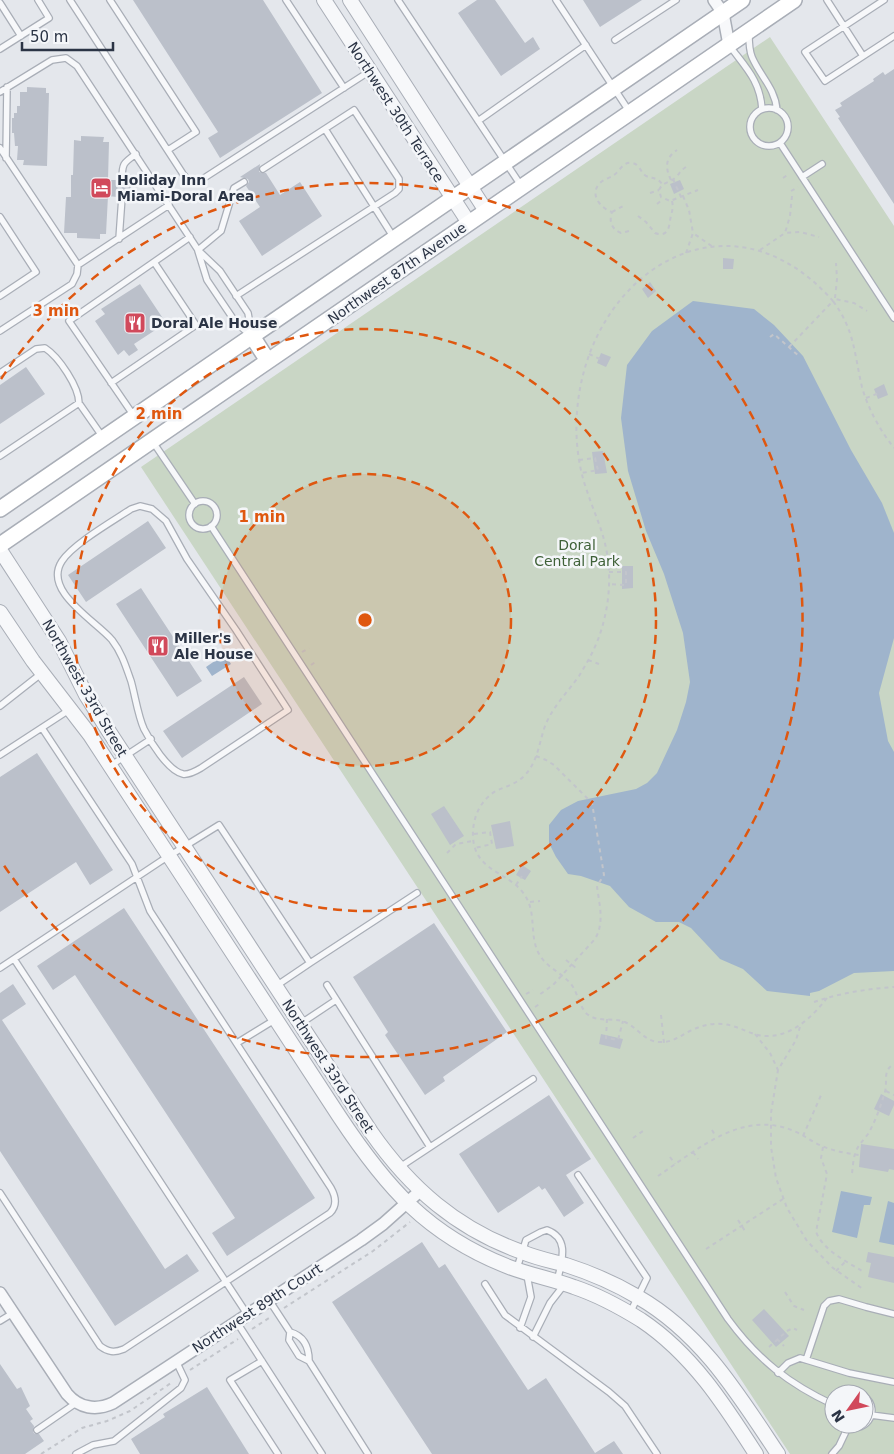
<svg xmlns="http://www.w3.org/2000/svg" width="894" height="1454" font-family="'DejaVu Sans',sans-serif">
	<rect width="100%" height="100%" fill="#e4e7ec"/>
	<path fill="#c9d6c5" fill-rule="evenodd" d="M770 37 894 226V1454H790L141 467ZM834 1394H864V1424H834Z"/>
	<path fill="#9fb4cc" d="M693 301 754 309 774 325 803 356 851 450 882 503 894 533V638L879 693 888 741 894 752V971L854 973 819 991 810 993V996L767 991 743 969 720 959 691 928 679 922H656L629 907 610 886 581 876 568 874 556 857 549 843V825L561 810 578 801 636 789 647 783 657 773 677 730 686 702 690 682 683 633 664 574 646 531 628 471 621 418 627 365 652 331Z
		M225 654 231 664 212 676 206 667Z
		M841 1191 872 1197 870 1205H864L857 1238 832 1232Z
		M888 1201 894 1203V1245L879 1242Z"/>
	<path fill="#bbc0ca" d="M133 0H263L322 93 220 158 208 138 218 132Z
		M477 0H495L525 43 533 37 540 49 501 76 458 13Z
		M583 0H642L600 27Z
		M894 69V204L838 118 840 117 835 110 842 106 840 103 874 81 873 79 883 72 885 75Z
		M27 87 46 88V93H49L47 166 23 165 24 160H17L18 146H15L14 133H12V118H14V113H17V106H20V92H27Z
		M81 136 104 137 103 142H109L108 180H117L121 185 125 184 127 180H131L130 197H127L125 193 122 192 117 197 108 196 106 234H100V239L77 238V233H64L66 197H71V175H73L74 140 81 141Z
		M260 164 259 172 266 173 280 195 300 182 322 216 262 256 239 221 260 207 246 186 249 182 248 179 240 177Z
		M680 180 684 189 674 194 670 184Z
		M723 258 734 259 733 269H723Z
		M650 282 656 291 648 298 642 289Z
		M140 284 166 323 134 344 138 350 129 356 124 350 118 355 95 321 105 314 101 309Z
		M601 353 611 357 606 367 597 363Z
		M26 367 45 394 0 424V385Z
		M884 384 888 395 878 399 874 389Z
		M603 451 607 473 595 474 592 452Z
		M148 521 166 548 86 602 68 575Z
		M622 566H633V588L622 589Z
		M141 588 202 681 177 697 116 604Z
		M244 677 262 704 182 758 163 731Z
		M37 753 113 870 90 885 76 862 0 912V777Z
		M444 806 464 836 450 845 431 814Z
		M510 821 514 846 496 849 491 825Z
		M522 865 531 871 525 880 516 875Z
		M124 908 315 1198 227 1256 212 1233 235 1218 75 975 53 990 37 966Z
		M434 923 507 1032 443 1077 445 1081 425 1095 385 1035 388 1032 353 977Z
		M13 984 26 1004 2 1020 165 1269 187 1254 199 1271 115 1326 0 1151V993Z
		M601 1034 623 1039 620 1049 599 1044Z
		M881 1094 894 1101V1105L889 1116 874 1109Z
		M549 1095 591 1159 566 1175 584 1203 564 1217 545 1188 542 1190 539 1186 498 1213 459 1154Z
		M861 1144 894 1149V1170L889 1169 888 1172 859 1167Z
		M422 1242 439 1268 445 1264 528 1390 546 1378 595 1453 614 1441 623 1454H432L332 1302Z
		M868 1252 894 1257V1283L868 1277 871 1263 866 1262Z
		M764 1309 789 1336 776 1347 752 1320Z
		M0 1364 17 1389 21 1387 30 1406 26 1409 33 1419 30 1421 34 1426 33 1432 35 1434H39L44 1441 25 1454H0Z
		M207 1387 249 1454H140L131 1439 165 1417 163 1414Z"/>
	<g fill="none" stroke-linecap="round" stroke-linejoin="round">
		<g stroke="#a9aeb7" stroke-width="8">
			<path id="service" d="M70 0 183 174C189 181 193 184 201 180L370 71
				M110 0 196 132 168 150
				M286 0 344 88
				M398 0 522 187
				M556 0 629 111
				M827 0 863 56
				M884 0 805 52 825 81 894 36
				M0 3 21 36
				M749 34C749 41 749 50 752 57 760 76 775 88 777 110
				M615 40 676 0
				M729 45C745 67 760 80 762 109
				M0 49 49 18 38 0
				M0 92 52 60 66 58 77 66 198 250 220 271 248 313 252 336
				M750 127a19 19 0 1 1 38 0a19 19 0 1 1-38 0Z
				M478 121 586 45
				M325 129 394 238
				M780 143 894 318
				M0 148 78 265 169 205
				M6 158 7 87
				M802 177 822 164
				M122 180C122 164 123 163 136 154
				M0 217 36 272 0 296
				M119 239 122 197
				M198 250 221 231 234 188 244 182
				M198 251 207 280 236 323 252 336
				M236 296 395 193 399 189V179L354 110 263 169
				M0 331 72 284 77 274 78 265
				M0 373 36 349 45 348C59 357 79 387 79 403
				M111 383 196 325 154 262
				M134 416 69 321 190 237
				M153 442 195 504
				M0 456 79 403 102 436
				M189 515a14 14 0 1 1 28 0a14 14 0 1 1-28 0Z
				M140 506 152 509 166 521 187 559 236 630 288 710 201 768C196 771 189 775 183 774 168 771 150 741 144 729 138 716 135 695 131 681 126 667 122 653 112 640 96 621 42 591 62 561 73 544 113 521 131 509Z
				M211 526 728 1319C758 1360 789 1384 834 1405
				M0 706 42 673
				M0 755 69 710
				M110 766 151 739
				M14 959 247 1314
				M310 963 417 893
				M0 968 161 861 219 825 310 963 276 986
				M327 985 430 1147
				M300 1024 336 1000
				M237 1043 276 1019
				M400 1167 533 1079
				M578 1175 647 1278 630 1313
				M0 1193 100 1346C108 1352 114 1353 124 1349L330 1213C337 1206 336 1197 331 1188L150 911 132 864 42 728
				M517 1268 526 1240 541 1232 547 1230C571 1239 561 1263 557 1282
				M485 1284 505 1315 609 1392 625 1406 657 1454
				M269 1300 290 1332 289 1340 299 1356 309 1361 368 1454
				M0 1321 13 1313
				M236 1321 322 1454
				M520 1328 531 1297 527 1275
				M290 1332C304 1336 309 1347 309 1361
				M533 1337 550 1303 564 1285
				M806 1360 824 1306 829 1301 839 1299 866 1307 894 1314
				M262 1361 230 1380 278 1454
				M778 1373 788 1363 800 1358 849 1373 894 1382
				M850 1394H859
				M871 1415 894 1418
				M843 1424C864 1437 883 1411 864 1396
				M37 1430 76 1403
				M76 1454 93 1445 114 1441 181 1388 185 1380 176 1361
				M832 1454 839 1446 848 1427"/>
		</g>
		<g stroke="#a9aeb7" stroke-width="14">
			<path id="minor" d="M714 0 723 13 729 45
				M0 1293 67 1394C79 1408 96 1411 113 1403L361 1240 383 1224 420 1191"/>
		</g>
		<g stroke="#a9aeb7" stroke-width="16">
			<path id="tertiary" d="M324 0 469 223
				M350 0 486 211
				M0 550 59 641 86 695 108 730 371 1132C410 1188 457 1229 522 1252 536 1258 551 1261 566 1265 591 1273 616 1284 638 1297 702 1334 738 1394 778 1454
				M0 612 33 661 90 735 339 1116C386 1187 427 1235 509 1267 530 1275 552 1279 574 1287 598 1295 620 1307 641 1320 692 1354 724 1404 756 1454"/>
		</g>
		<g stroke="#a9aeb7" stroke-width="18">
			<path id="secondary" d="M252 336 268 361
				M0 509 742 0
				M0 545 794 0"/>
		</g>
		<path stroke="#c2c5cb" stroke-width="2" stroke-dasharray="4 4" stroke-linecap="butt" d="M686 167C681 170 680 173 676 177 671 183 663 181 659 190L661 197 670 201 698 190
			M783 178 789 174
			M673 179 681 197
			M671 180C665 168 665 158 677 150
			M791 191 798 187
			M650 193 659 190
			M683 196 689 210 693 233
			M792 196 790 216 785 233 800 232 819 237
			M657 204 663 199
			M612 212 625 205
			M638 216 646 222 655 233C666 237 669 230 670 221 671 213 674 209 672 201
			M629 231 621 233C611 229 609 221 612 212 600 208 589 194 600 183 604 179 610 178 614 175 620 171 623 161 632 163 640 164 640 172 646 176 653 179 657 177 662 184
			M760 250 785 233
			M686 253 693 233 713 247
			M640 278 649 289
			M835 298 837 279 836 263
			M770 337 774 334 800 357
			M789 347 833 301C855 331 854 353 862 387 868 409 880 430 894 448
			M589 354 600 359
			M866 398 879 393
			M579 460 595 458 598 470 582 473
			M609 572H626V585L609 584
			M302 652 309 648
			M588 660 599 664
			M311 665 317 661
			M536 756 546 760 554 765 592 803 604 875 597 886C599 904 605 922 595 939L553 985 539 995
			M474 834 490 832 492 844 475 848
			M447 853 456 844 473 841
			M516 885 522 876
			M530 902 540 901
			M566 960 577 969
			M526 994 533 990
			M827 998C810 1020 785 1043 754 1034 743 1030 734 1025 722 1024 711 1023 700 1026 690 1031 680 1036 672 1043 659 1042 644 1041 638 1028 625 1022 613 1017 598 1023 587 1014 579 1006 578 993 571 984 561 972 545 967 538 952 529 933 537 912 524 894 508 871 475 872 473 837 472 819 480 800 496 791 506 786 517 784 525 775 538 761 539 743 545 726 553 706 567 693 579 676 587 663 595 649 600 634 609 607 612 577 606 548 602 528 593 510 587 491 578 466 575 438 577 412 587 273 728 182 833 301L835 299 854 303 867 311
			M814 1002C840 993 867 989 894 987
			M535 1007 541 1003
			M661 1015 664 1043
			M607 1019 606 1038 618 1040 623 1021
			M800 1027 796 1040 778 1070 771 1113V1147L776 1178 787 1208 807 1241 833 1268 863 1289
			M755 1034 770 1053 778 1070
			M886 1091 894 1095
			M712 1130 716 1137
			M803 1136 822 1093
			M633 1138 643 1131
			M823 1147 821 1158 827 1174 816 1232C824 1251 846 1261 862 1271
			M693 1152 698 1159
			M670 1157 675 1164
			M852 1173C853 1167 853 1160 855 1154 857 1146 863 1141 868 1134 875 1122 880 1108 884 1095 889 1083 881 1071 894 1064
			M658 1176C698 1149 743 1109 794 1131 804 1135 812 1142 822 1146 833 1151 846 1153 859 1155
			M738 1220 745 1231
			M706 1249 783 1199
			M836 1271 845 1262
			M785 1292 794 1306 804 1310
			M284 1308 373 1251 410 1222
			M252 1329 269 1318
			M777 1339 784 1346
			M769 1347 787 1331 793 1328 797 1330
			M190 1370 238 1339
			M41 1454 82 1428 107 1421 130 1411 171 1383"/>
		<use href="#service" stroke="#f7f8fa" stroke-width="5.5"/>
		<use href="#minor" stroke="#f7f8fa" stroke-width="11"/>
		<use href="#tertiary" stroke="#f7f8fa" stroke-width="14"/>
		<use href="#secondary" stroke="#fff" stroke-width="15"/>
	</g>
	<circle cx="365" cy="620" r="146" fill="#df570f" fill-opacity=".12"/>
	<g fill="none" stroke="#df570f" stroke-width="2.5" stroke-dasharray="9 6">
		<circle cx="365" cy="620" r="146"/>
		<circle cx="365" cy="620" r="291"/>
		<path d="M1 379A437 437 0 1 1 1 861"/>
	</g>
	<defs>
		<g id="hotel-square" transform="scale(1.125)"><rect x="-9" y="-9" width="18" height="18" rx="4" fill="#d1495b" stroke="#f4f6f9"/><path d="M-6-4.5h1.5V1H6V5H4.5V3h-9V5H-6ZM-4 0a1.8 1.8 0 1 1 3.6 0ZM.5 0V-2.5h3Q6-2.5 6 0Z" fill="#fff"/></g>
		<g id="restaurant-square" transform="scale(1.125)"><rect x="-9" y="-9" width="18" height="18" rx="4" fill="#d1495b" stroke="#f4f6f9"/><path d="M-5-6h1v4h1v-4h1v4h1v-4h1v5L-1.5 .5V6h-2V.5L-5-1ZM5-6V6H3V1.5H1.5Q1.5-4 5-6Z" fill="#fff"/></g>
	</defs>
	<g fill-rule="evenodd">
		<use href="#hotel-square" x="101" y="188"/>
		<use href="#restaurant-square" x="135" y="323"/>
		<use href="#restaurant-square" x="158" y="646"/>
	</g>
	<g text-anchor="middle" stroke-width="5" stroke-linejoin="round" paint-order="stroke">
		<g font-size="14" fill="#2b3445" stroke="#f4f6f9">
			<text transform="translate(396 112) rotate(57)" y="5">Northwest 30th Terrace</text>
			<text transform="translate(397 273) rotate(-35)" y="5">Northwest 87th Avenue</text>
			<text transform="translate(85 688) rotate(60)" y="5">Northwest 33rd Street</text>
			<text transform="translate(328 1066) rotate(57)" y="5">Northwest 33rd Street</text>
			<text transform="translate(257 1308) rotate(-33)" y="5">Northwest 89th Court</text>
		</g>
		<g font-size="14" font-weight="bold" fill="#2b3445" stroke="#f4f6f9" text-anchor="start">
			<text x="117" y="185">Holiday Inn<tspan x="117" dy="16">Miami-Doral Area</tspan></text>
			<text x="151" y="328">Doral Ale House</text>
			<text x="174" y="643">Miller's<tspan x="174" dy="16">Ale House</tspan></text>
		</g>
		<g font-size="14" fill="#3f6138" stroke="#f4f6f9">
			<text x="577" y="550">Doral<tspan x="577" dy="16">Central Park</tspan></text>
		</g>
	</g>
	<circle cx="365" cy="620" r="8" fill="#df570f" stroke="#f4f6f9" stroke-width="2.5"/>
	<g font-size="15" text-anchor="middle" font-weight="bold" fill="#df570f" stroke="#f4f6f9" stroke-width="5" stroke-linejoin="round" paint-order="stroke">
		<text x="56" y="316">3 min</text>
		<text x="159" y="419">2 min</text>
		<text x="262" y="522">1 min</text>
	</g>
	<g transform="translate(849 1409) rotate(237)"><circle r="24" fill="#f4f6f9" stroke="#a4a8b1"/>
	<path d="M0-4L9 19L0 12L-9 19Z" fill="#d1495b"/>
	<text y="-8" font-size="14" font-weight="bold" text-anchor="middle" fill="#2b3445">N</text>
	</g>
	<path d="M22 42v8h91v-8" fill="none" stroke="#2b3445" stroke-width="2.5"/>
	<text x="30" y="42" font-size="15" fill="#2b3445" stroke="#f4f6f9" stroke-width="4" paint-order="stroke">50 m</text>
</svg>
